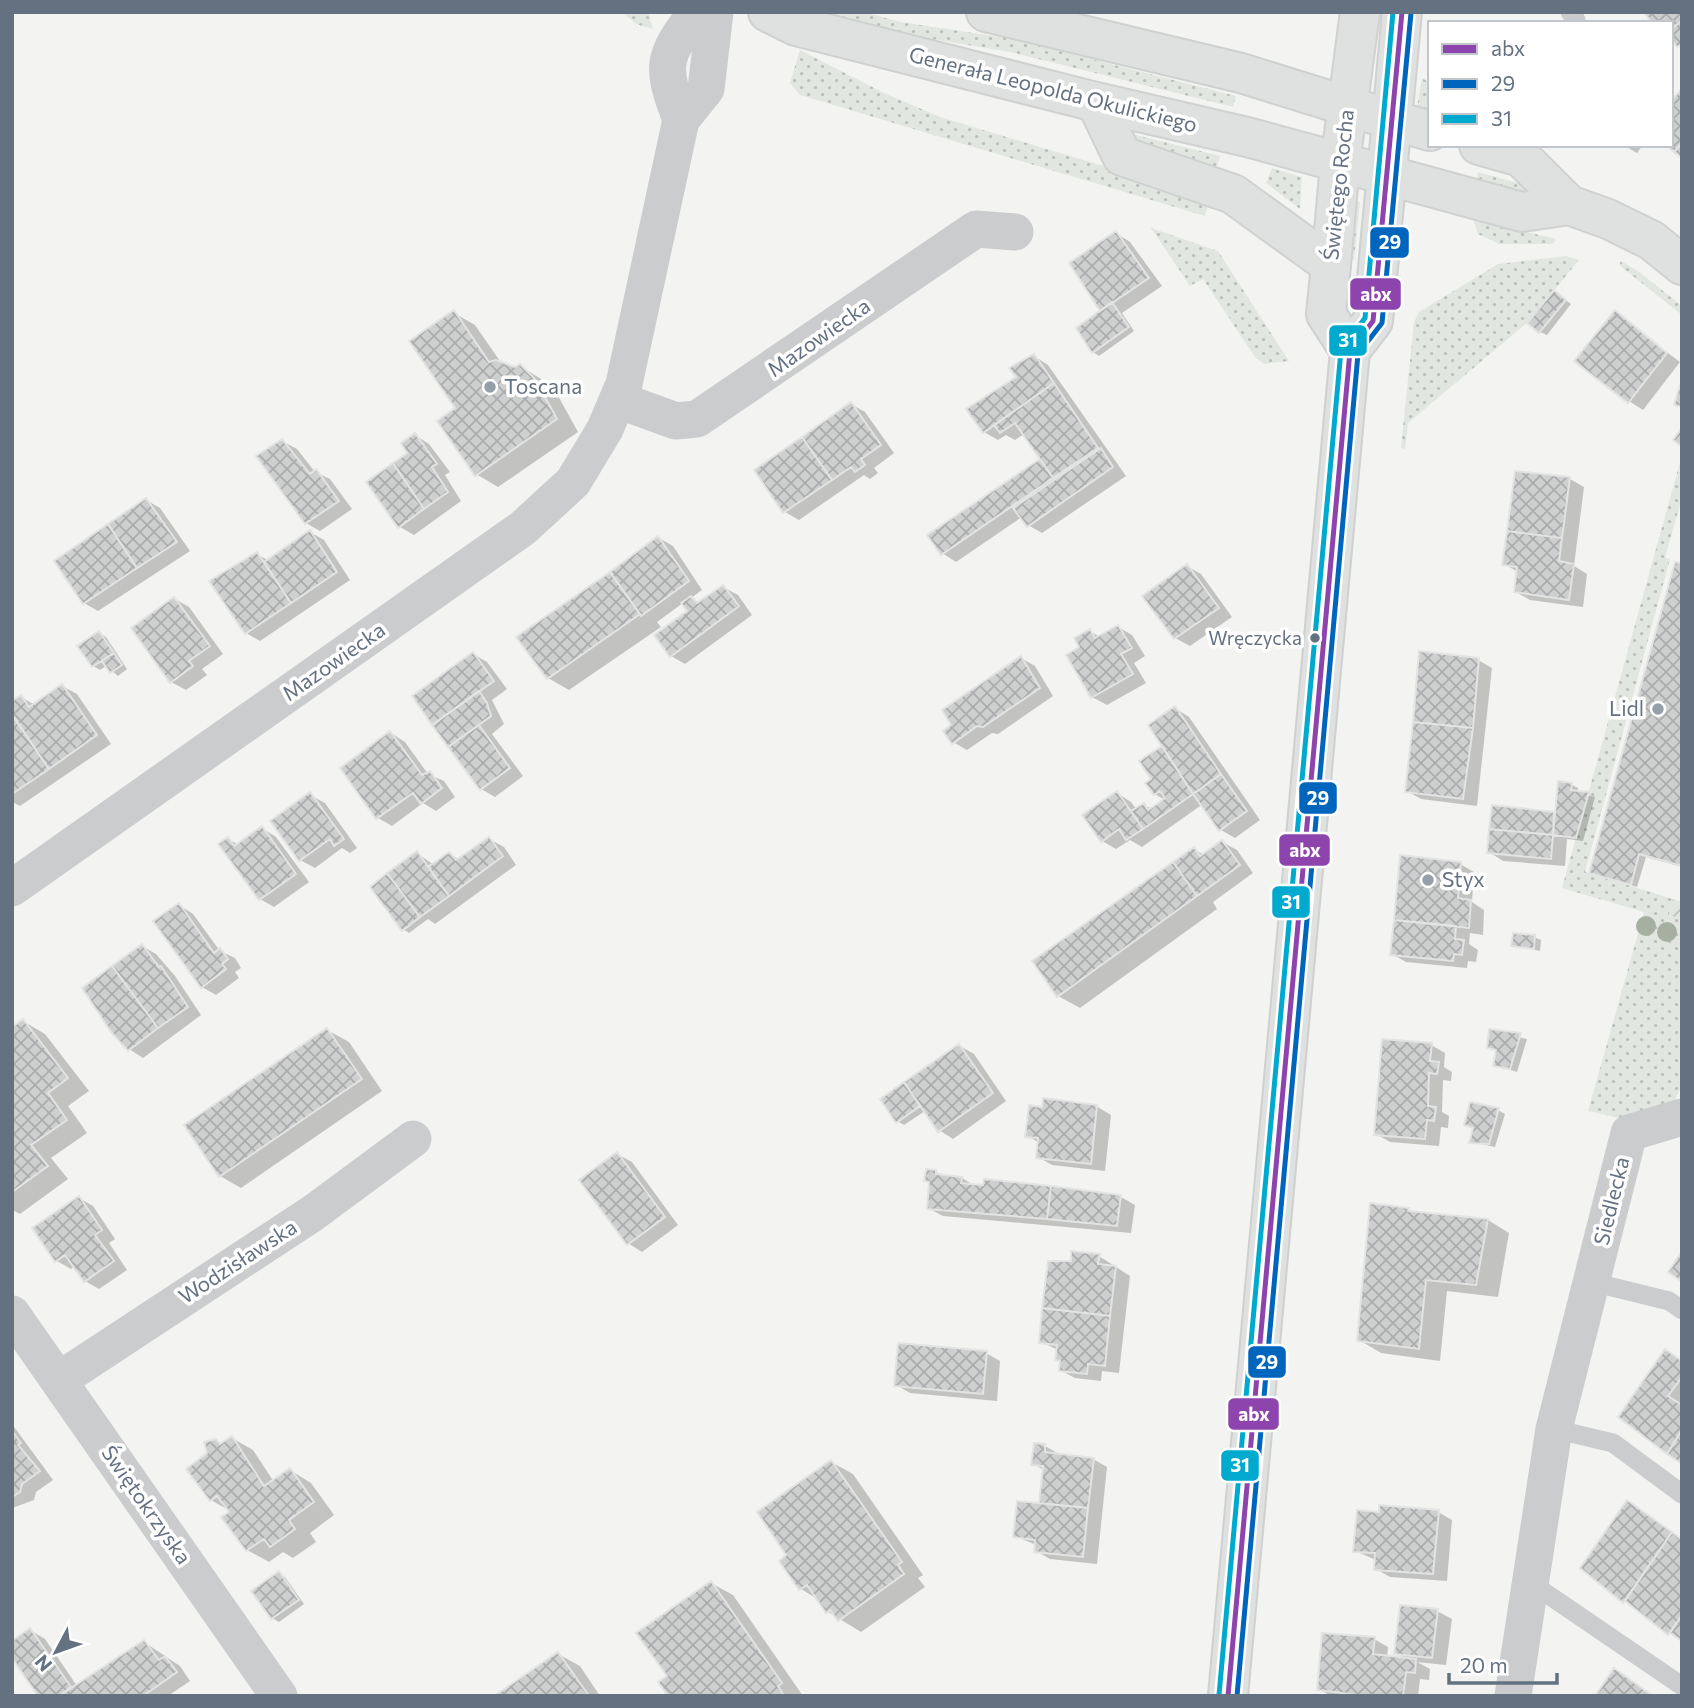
<svg xmlns="http://www.w3.org/2000/svg" width="1694" height="1708" font-family="Commissioner,sans-serif">
	<defs>
		<pattern id="grass-dots" width="8" height="8" patternUnits="userSpaceOnUse" patternTransform="scale(1.75)"><rect width="8" height="8" fill="#e2e6e0"/><path d="M2 2h.1M6 6h.1" fill="none" stroke="#bbbfbb" stroke-width="1.8" stroke-linecap="round"/></pattern>
		<pattern id="garden-furrows" width="10" height="10" patternUnits="userSpaceOnUse" patternTransform="scale(1.75)"><rect width="10" height="10" fill="#e2e6e0"/><path d="M-1 1l2-2M0 10L10 0M9 11l2-2" fill="none" stroke="#bbbfbb"/></pattern>
		<pattern id="building-cross-hatch" width="8" height="8" patternUnits="userSpaceOnUse" patternTransform="scale(1.75)"><rect width="8" height="8" fill="#cecfcf"/><path d="M0 0l8 8M0 8l8-8" fill="none" stroke="#abacad"/></pattern>
	</defs>
	<rect width="100%" height="100%" fill="#f3f4f2"/>
	<path fill="url(#grass-dots)" d="M622 12H648L653 29 636 24Z
		M819 12H863L901 22 1013 39 1236 96 1233 107 1010 52 889 32Z
		M800 50 882 92 940 117 1210 198 1205 216 800 95 790 83Z
		M1422 78 1430 83V110L1417 107Z
		M1128 133 1220 156 1217 167 1125 140Z
		M1272 168 1302 177 1300 209 1266 183Z
		M1478 172 1536 188 1548 195 1475 187Z
		M1348 201 1360 202 1354 260 1343 259Z
		M1473 219 1556 239 1553 244H1499L1478 234Z
		M1151 228 1218 251 1289 361 1264 364 1255 357 1203 279 1190 286Z
		M1566 256 1579 260 1527 323 1408 423 1405 450 1401 447 1414 322 1419 312 1498 264Z
		M1621 261 1638 271 1682 306V315L1619 265Z
		M1682 455V498L1665 557 1670 559 1585 872 1673 899 1669 915 1682 919V1085L1674 1102 1628 1120 1588 1111 1644 912 1562 888Z"/>
	<path fill="url(#garden-furrows)" d="M1673 899 1682 902V919L1669 915Z"/>
	<path fill="#0003" d="M1623 145H1643L1637 153Z
		M1116 233 1130 242 1162 286 1122 313 1134 331 1099 356 1093 352Z
		M1555 292 1571 304 1547 335 1540 332Z
		M454 313 475 325 502 364 516 369 520 366 541 379 557 394 578 432 498 487 476 474 457 409Z
		M1615 313 1680 362 1643 410 1629 401Z
		M1034 356 1048 365 1126 476 1042 533 1028 525 1022 517 956 562 942 553 1042 459 1024 434 1015 440 1006 435 998 440 984 432Z
		M851 404 865 412 894 453 874 468 878 473 870 479 864 475 799 520 785 512 756 471Z
		M415 435 429 444 450 472 445 475 461 501 414 535 400 527 410 453Z
		M282 441 297 449 315 472 330 479 352 509 320 531 306 523Z
		M1570 479 1584 487 1574 566 1587 574 1583 607 1530 600 1516 592 1518 572 1504 564Z
		M146 500 160 508 190 551 98 611 84 603Z
		M310 532 324 540 350 580 260 641 246 633 257 554 269 561Z
		M659 538 673 546 702 590 691 598 701 603 723 587 738 595 752 615 685 664 671 656 690 611 683 603 657 622 661 627 569 690 548 678Z
		M1682 565V867L1646 857 1637 887 1591 873Z
		M1187 566 1201 574 1232 617 1190 646 1175 638Z
		M175 599 189 607 223 654 202 669 207 675 186 690 171 682Z
		M1118 627 1132 635 1145 656 1134 663 1146 683 1107 705 1092 697 1082 647 1090 631 1100 637Z
		M99 633 106 637 127 669 118 676 106 666 100 670 93 666Z
		M473 654 487 662 507 689 492 700 504 724 492 734 523 776 495 797 481 789 414 696Z
		M1021 658 1035 666 1053 696 998 734 992 733 967 750 953 742Z
		M1478 660 1492 668 1477 806 1421 799 1407 791Z
		M62 686 77 694 111 744 20 806 12 802V703L21 697 35 705Z
		M1175 708 1189 717 1260 820 1235 838 1221 830 1203 804 1142 847 1130 840 1116 849 1102 841 1117 793 1131 802 1137 810 1144 805 1152 809 1165 800 1155 794 1154 780Z
		M391 733 405 742 428 774 444 781 455 797 436 811 423 803 392 826 378 818Z
		M1572 785 1578 788V793L1595 797 1583 841 1567 839 1565 866 1503 861 1489 852 1554 814 1557 815Z
		M310 795 325 803 357 848 350 853 342 848 315 868 300 860Z
		M262 828 276 837 309 882 274 907 260 899 228 839 239 845Z
		M489 839 504 847 516 865 435 924 428 919 409 933 403 929 417 853 434 865 450 854 460 860Z
		M1222 842 1237 850 1253 873 1213 902 1217 909 1080 1008 1058 996 1194 849 1204 855Z
		M1460 864 1474 872 1472 902 1484 910 1483 935 1470 933 1469 944 1478 950 1476 962 1468 961 1467 968 1406 962 1392 954Z
		M179 905 193 914 220 951 235 958 241 968 235 972 239 978 216 995 202 987Z
		M1534 937 1541 940 1540 951 1513 945Z
		M142 946 156 954 175 976 201 1015 143 1058 129 1049Z
		M23 1021 45 1034 89 1091 68 1106 87 1133 51 1158 68 1179 20 1214 12 1210V1030Z
		M327 1030 349 1042 382 1091 241 1188 220 1176Z
		M1491 1031 1527 1039 1517 1072 1495 1065 1497 1051 1489 1047Z
		M1431 1045 1445 1053 1444 1067 1452 1072 1451 1081 1443 1080 1442 1112 1449 1116 1448 1128 1441 1127 1439 1146 1390 1142 1376 1134Z
		M960 1046 974 1054 1006 1101 953 1139 939 1130 925 1111 904 1125 897 1121 882 1100Z
		M1096 1106 1111 1115 1105 1171 1052 1165 1038 1157 1040 1143 1027 1136 1044 1109Z
		M1498 1110 1505 1114 1495 1147 1471 1142 1475 1129 1466 1124Z
		M617 1154 632 1162 678 1225 642 1252 628 1243Z
		M936 1172 944 1176 962 1178 975 1186 1121 1197 1135 1205 1131 1233 943 1216 928 1208 931 1182Z
		M79 1198 93 1206 115 1239 109 1243 127 1270 99 1289 85 1281 75 1266 71 1269 57 1261Z
		M1408 1209 1415 1213 1488 1220 1509 1233 1498 1297 1447 1291 1440 1361 1381 1353 1359 1340Z
		M1099 1256 1130 1276 1119 1373 1102 1371 1101 1381 1075 1378 1060 1370 1058 1350 1041 1342Z
		M986 1353 1000 1361 997 1401 910 1393 896 1385Z
		M1682 1361V1464L1620 1417Z
		M12 1424 53 1480 36 1492 34 1500 12 1508Z
		M232 1438 253 1450 274 1482 290 1470 311 1483 334 1515 310 1533 316 1542 293 1558 283 1552 269 1562 247 1550 232 1512 211 1500 209 1454 216 1441 222 1444Z
		M1045 1446 1059 1454 1093 1459 1107 1467 1097 1564 1050 1559 1036 1551V1545L1015 1536 1040 1505 1044 1470 1033 1464Z
		M831 1462 853 1474 923 1575 918 1578 925 1587 861 1632 828 1612 819 1600 801 1589 781 1561 789 1556Z
		M1641 1510 1682 1539V1642L1582 1568Z
		M1438 1512 1452 1520 1447 1581 1390 1577 1376 1569V1560L1355 1551 1381 1514Z
		M279 1573 285 1577 304 1604 279 1622 272 1618Z
		M711 1583 733 1595 803 1696H670L669 1676Z
		M1437 1611 1452 1619 1446 1665 1417 1662 1430 1669 1429 1680 1420 1679 1418 1696H1331L1319 1689 1374 1639 1388 1647 1387 1658 1409 1660 1396 1653Z
		M30 1630 45 1639 77 1686 144 1642 180 1666 190 1681 168 1696H40Z
		M558 1654 580 1666 600 1696H497Z"/>
	<path fill="url(#building-cross-hatch)" stroke="#e2e3e2" stroke-width="2" d="M1644 12H1682V21L1671 29V23H1652Z
		M1682 21V44L1677 47 1671 39V29Z
		M1682 88V143L1674 152 1666 145H1671V101Z
		M1682 143V158L1674 152Z
		M1116 231 1149 278 1100 311 1069 263Z
		M1554 290 1566 300 1539 333 1527 323Z
		M1112 302 1129 327 1092 353 1076 328Z
		M454 310 489 362 496 360 515 367 520 364 535 379 557 419 475 476 437 421 455 408 409 341Z
		M1615 310 1667 353 1628 403 1574 361Z
		M1034 354 1054 383 983 433 966 409 1016 377 1009 368Z
		M1682 379V407L1674 405Z
		M1054 383 1098 448 1053 478 1015 423 1000 433 994 425Z
		M851 402 881 445 861 459 865 465 855 472 851 467 832 480 802 437Z
		M1681 429H1682V447L1673 440Z
		M415 433 437 464 432 467 448 492 424 509 393 463 407 453 401 443Z
		M802 437 832 480 783 513 754 470Z
		M282 439 310 474 316 469 339 501 305 524 256 456Z
		M1101 448 1113 467 1027 527 1013 508Z
		M1040 459 1053 478 941 555 927 535Z
		M393 463 424 509 398 528 366 482Z
		M1515 471 1570 477 1562 538 1507 531Z
		M146 498 177 542 137 568 108 524Z
		M108 524 137 568 83 604 54 561Z
		M310 530 337 572 291 603 264 562Z
		M1507 531 1562 538 1559 561 1574 564 1569 600 1514 592 1517 567 1502 565Z
		M658 536 689 581 641 616 610 572Z
		M257 552 291 603 245 634 209 581Z
		M1675 562 1682 563V866L1639 854 1631 885 1589 873Z
		M1187 564 1219 608 1174 639 1142 596Z
		M610 572 640 614 547 679 516 637Z
		M723 585 739 606 670 657 654 635 687 611 681 603 691 596 697 603Z
		M174 597 210 646 189 661 193 666 170 683 131 628Z
		M1118 625 1132 648 1121 654 1133 674 1091 698 1066 655 1079 647 1074 638 1090 629 1095 638Z
		M99 631 114 653 92 667 77 646Z
		M1419 651 1479 658 1473 728 1413 722Z
		M473 652 494 681 432 725 412 696Z
		M114 653 122 665 110 673 102 661Z
		M1021 656 1040 688 983 727 977 726 952 744 943 731 951 725 942 710Z
		M62 684 97 735 49 769 12 715V701L21 695 29 707Z
		M479 691 487 703 491 716 448 747 432 725Z
		M1175 706 1221 774 1193 794 1148 725Z
		M14 717 49 769 12 794V718Z
		M1413 722 1473 728 1463 799 1405 792Z
		M479 725 510 768 480 790 448 747Z
		M390 731 422 775 430 771 442 788 421 804 413 793 376 819 340 768Z
		M1162 746 1193 794 1143 829 1131 811 1144 803 1148 810 1165 798 1160 791 1154 795 1145 783 1151 779 1139 761Z
		M1221 774 1247 811 1219 831 1193 794Z
		M1558 781 1572 783 1571 790 1589 792 1576 838 1553 835Z
		M1117 791 1143 829 1126 840 1119 829 1101 842 1082 815Z
		M310 792 344 839 334 846 330 839 299 861 270 821Z
		M1492 805 1554 812 1553 835 1489 829Z
		M262 826 296 874 259 900 218 844 228 837 234 846Z
		M1489 829 1553 835 1551 859 1487 853Z
		M489 837 503 856 449 896 428 867 449 852 456 860Z
		M1222 840 1240 865 1197 896 1173 862 1194 847 1200 856Z
		M417 851 449 896 420 917 387 873Z
		M1400 855 1461 862 1458 898 1471 900 1469 928 1394 920Z
		M1173 862 1197 896 1057 997 1032 961Z
		M387 873 420 917 402 931 370 887Z
		M179 903 214 953 220 948 228 959 222 964 226 969 201 988 153 921Z
		M1394 920 1456 926 1455 939 1464 940 1462 955 1454 954 1453 961 1390 955Z
		M1513 933 1535 935 1534 949 1511 946Z
		M142 944 159 967 161 966 188 1007 158 1028 112 966Z
		M112 966 158 1028 128 1051 111 1032 82 988Z
		M23 1019 68 1078 48 1093 67 1120 31 1145 48 1166 12 1192V1027Z
		M327 1028 362 1079 219 1177 184 1125Z
		M1489 1029 1521 1033 1510 1069 1493 1066 1496 1050 1487 1048Z
		M1382 1039 1432 1043 1430 1061 1439 1062 1437 1074 1429 1073 1428 1106 1436 1107 1434 1121 1427 1120 1425 1139 1374 1135Z
		M959 1044 993 1093 938 1132 904 1082Z
		M904 1082 920 1106 896 1123 880 1099Z
		M1043 1098 1097 1105 1091 1164 1036 1158 1038 1138 1025 1137 1029 1105 1042 1107Z
		M1470 1102 1499 1108 1489 1144 1469 1143 1473 1128 1464 1125Z
		M617 1152 665 1217 627 1245 579 1180Z
		M926 1169 936 1170V1174L962 1177 961 1183 983 1185 984 1179 1051 1186 1047 1219 927 1209 929 1182 924 1181Z
		M1051 1186 1121 1195 1117 1226 1047 1219Z
		M79 1196 102 1230 95 1235 114 1261 84 1282 65 1255 55 1262 32 1228Z
		M1370 1203 1409 1208 1408 1211 1488 1219 1476 1285 1426 1280 1419 1349 1357 1341Z
		M1071 1251 1100 1254 1098 1264 1116 1266 1110 1316 1042 1308 1048 1261H1071Z
		M1682 1251V1282L1668 1272Z
		M1042 1308 1110 1316 1105 1366 1088 1364 1087 1374 1059 1371 1060 1361 1055 1360 1057 1345 1039 1343Z
		M898 1343 987 1351 983 1394 894 1386Z
		M1665 1349 1682 1361V1377L1668 1396 1682 1405V1430L1667 1454 1618 1417Z
		M1682 1430V1464L1667 1454Z
		M12 1431 21 1443 18 1445 40 1471 22 1484 20 1492 12 1497Z
		M232 1436 264 1486 290 1468 314 1502 289 1520 295 1529 270 1547 264 1539 246 1551 221 1517 229 1512 217 1496 210 1501 186 1469 207 1453 204 1442 216 1439 220 1444Z
		M1034 1443 1045 1444V1452L1094 1458 1088 1508 1039 1503 1043 1466 1031 1465Z
		M831 1460 902 1562 898 1565 904 1574 838 1621 830 1610 826 1613 807 1585 799 1590 779 1561 786 1555 757 1512Z
		M1627 1500 1672 1532 1623 1603 1580 1568Z
		M1017 1501 1088 1508 1083 1557 1034 1552 1035 1540 1013 1537Z
		M1379 1505 1439 1510 1433 1574 1374 1570 1375 1553 1353 1552 1357 1510 1379 1512Z
		M1672 1532 1682 1540V1615L1668 1635 1625 1601Z
		M279 1571 299 1600 271 1619 251 1591Z
		M711 1581 782 1683 778 1686 784 1696H668L658 1682 667 1676 636 1633Z
		M1400 1605 1438 1609 1432 1658 1394 1654Z
		M1682 1615V1641L1670 1633Z
		M30 1628 71 1687 59 1696H38L12 1658V1641Z
		M1322 1633 1375 1637 1373 1654 1416 1659 1415 1673 1406 1672 1403 1696H1365L1317 1690Z
		M144 1640 159 1660 165 1656 177 1672 143 1696H59Z
		M558 1652 589 1696H494Z
		M1614 1668 1653 1696H1595Z"/>
	<g fill="none" stroke-linecap="round" stroke-linejoin="round">
		<g stroke="#d0d1d1" stroke-width="42">
			<path id="secondary" d="M1402 12 1392 120 1430 131
				M1096 102 1247 137 1522 212 1569 205
				M1479 145 1521 157 1569 205 1608 219 1651 240 1682 265
				M1331 265 1340 164 1360 12"/>
		</g>
		<g stroke="#cfd0d0" stroke-width="42">
			<path id="primary" d="M768 12 796 26 1096 102 1122 156 1233 194 1331 265 1326 314 1350 351
				M986 12 1241 73 1392 120 1373 321 1350 351 1228 1696"/>
		</g>
		<path stroke="#cbcccd" stroke-width="19" d="M1570 12 1576 20
			M1592 1282 1669 1301 1682 1310
			M1554 1429 1613 1443 1682 1494
			M1531 1583 1682 1686"/>
		<path stroke="#cbcccd" stroke-width="37" d="M681 120C661 66 661 58 697 12
			M618 400 676 421 697 419 976 229 1015 232
			M12 888 523 528 573 482 605 429 624 384 681 120 706 89 715 12
			M12 1314 279 1696
			M59 1380 313 1213 413 1139
			M1513 1696 1554 1429 1629 1133 1682 1117"/>
		<use href="#secondary" stroke="#dfe0e0" stroke-width="38"/>
		<use href="#primary" stroke="#dfe0e0" stroke-width="38"/>
		<g stroke="#fff" stroke-width="10">
			<path id="bus-1" d="M1228 1696 1350 351 1373 321 1402 12"/>
		</g>
		<g stroke="#fff" stroke-width="10">
			<path id="bus-2" d="M1237 1696 1358 354 1382 323 1411 13"/>
		</g>
		<g stroke="#fff" stroke-width="10">
			<path id="bus-3" d="M1219 1695 1341 350 1365 318 1393 12"/>
		</g>
		<use href="#bus-1" stroke="#8e44ad" stroke-width="5"/>
		<use href="#bus-2" stroke="#0065bd" stroke-width="5"/>
		<use href="#bus-3" stroke="#00a9ce" stroke-width="5"/>
	</g>
	<g fill="#a5b0a3">
		<circle cx="1646" cy="926" r="10"/>
		<circle cx="1667" cy="932" r="10"/>
	</g>
	<g fill="#969fa9" stroke="#fff" stroke-width="2.5">
		<circle cx="490" cy="387" r="7"/>
		<circle cx="1658" cy="709" r="7"/>
		<circle cx="1428" cy="880" r="7"/>
	</g>
	<circle fill="#647181" stroke="#fff" stroke-width="2.5" cx="1315" cy="638" r="6"/>
	<g text-anchor="middle" stroke-width="7" stroke-linejoin="round" paint-order="stroke">
		<g font-size="19" fill="#647181" stroke="#fff" text-anchor="end">
			<text x="1302" y="645">Wręczycka</text>
		</g>
		<g font-size="21" fill="#647181" stroke="#fff">
			<text transform="translate(1053 90) rotate(14)" y="7">Generała Leopolda Okulickiego</text>
			<text transform="translate(1339 185) rotate(-84)" y="7">Świętego Rocha</text>
			<text transform="translate(819 338) rotate(-35)" y="7">Mazowiecka</text>
			<text transform="translate(334 662) rotate(-35)" y="7">Mazowiecka</text>
			<text transform="translate(1612 1201) rotate(-76)" y="7">Siedlecka</text>
			<text transform="translate(238 1262) rotate(-33)" y="7">Wodzisławska</text>
			<text transform="translate(146 1505) rotate(55)" y="7">Świętokrzyska</text>
		</g>
		<g font-size="21" fill="#647181" stroke="#fff" text-anchor="start">
			<text x="504" y="394">Toscana</text>
			<text x="1644" y="716" text-anchor="end">Lidl</text>
			<text x="1442" y="887">Styx</text>
		</g>
	</g>
	<g stroke="#fff" stroke-width="2.5">
		<rect x="1369" y="226" width="41" height="33" rx="7" fill="#0065bd"/>
		<rect x="1349" y="277" width="53" height="34" rx="7" fill="#8e44ad"/>
		<rect x="1328" y="324" width="40" height="33" rx="7" fill="#00a9ce"/>
		<rect x="1298" y="781" width="40" height="34" rx="7" fill="#0065bd"/>
		<rect x="1278" y="833" width="53" height="34" rx="7" fill="#8e44ad"/>
		<rect x="1271" y="885" width="40" height="34" rx="7" fill="#00a9ce"/>
		<rect x="1247" y="1345" width="40" height="34" rx="7" fill="#0065bd"/>
		<rect x="1227" y="1397" width="53" height="34" rx="7" fill="#8e44ad"/>
		<rect x="1220" y="1449" width="40" height="33" rx="7" fill="#00a9ce"/>
	</g>
	<g font-size="19" text-anchor="middle" font-weight="bold" fill="#fff">
		<text x="1390" y="249">29</text>
		<text x="1376" y="301">abx</text>
		<text x="1348" y="347">31</text>
		<text x="1318" y="805">29</text>
		<text x="1305" y="857">abx</text>
		<text x="1291" y="909">31</text>
		<text x="1267" y="1369">29</text>
		<text x="1254" y="1421">abx</text>
		<text x="1240" y="1472">31</text>
	</g>
	<rect width="1694" height="1708" fill="none" stroke="#647181" stroke-width="28"/>
	<rect x="1428" y="21" width="245" height="126" fill="#ffffff" stroke="#c1c6cd" stroke-width="2"/>
	<rect x="1442" y="44" width="35" height="10" fill="#8e44ad" stroke="#c1c6cd" stroke-width="2"/>
	<text x="1491" y="56" font-size="21" fill="#647181">abx</text>
	<rect x="1442" y="79" width="35" height="10" fill="#0065bd" stroke="#c1c6cd" stroke-width="2"/>
	<text x="1491" y="91" font-size="21" fill="#647181">29</text>
	<rect x="1442" y="114" width="35" height="10" fill="#00a9ce" stroke="#c1c6cd" stroke-width="2"/>
	<text x="1491" y="126" font-size="21" fill="#647181">31</text>
	<g transform="translate(56 1652) rotate(229)" stroke="#ffffff" stroke-width="5" paint-order="stroke">
	<path d="M0-5L12 26L0 18L-12 26Z" fill="#647181"/>
	<text y="-10" font-size="19" font-weight="bold" text-anchor="middle" fill="#647181">N</text>
	</g>
	<path d="M1449 1673v10h108v-10" fill="none" stroke="#647181" stroke-width="3.5"/>
	<text x="1460" y="1673" font-size="21" fill="#647181" stroke="#ffffff" stroke-width="5" paint-order="stroke">20 m</text>
</svg>
